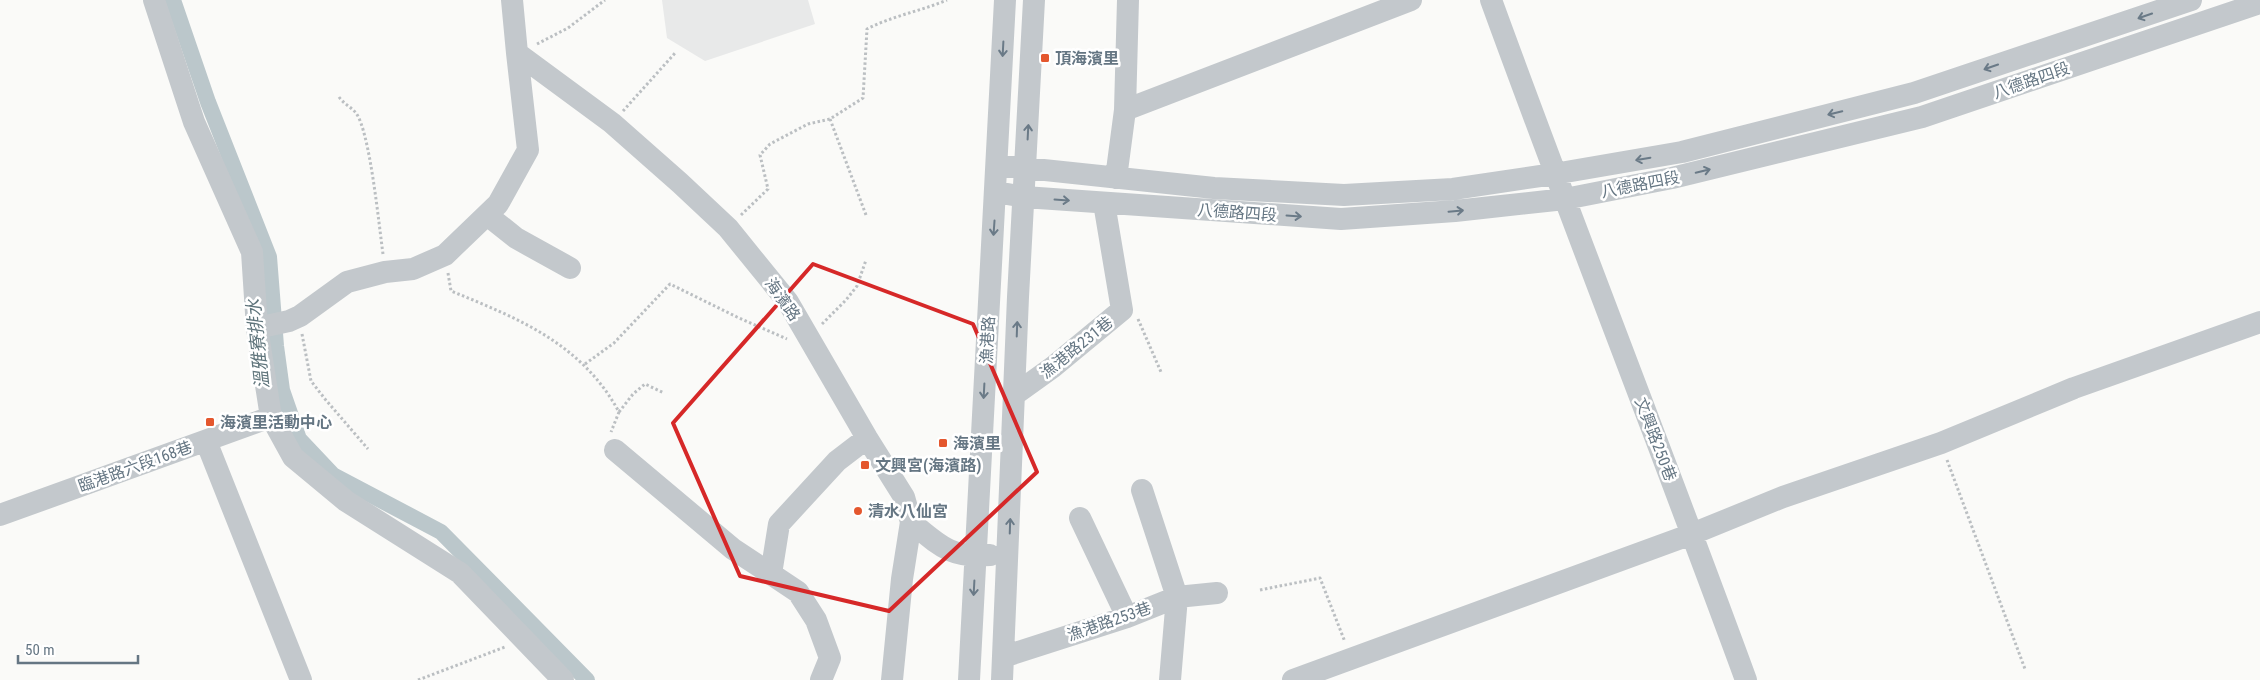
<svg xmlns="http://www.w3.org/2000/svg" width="2260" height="680" font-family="'Roboto Condensed','Noto Sans TC',sans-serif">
	<rect width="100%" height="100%" fill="#fafaf8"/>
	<path fill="#e8e9e9" d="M662 0H808L815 24 705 61 667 38Z"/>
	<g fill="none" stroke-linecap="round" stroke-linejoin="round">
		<path stroke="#bbc7cb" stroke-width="16" d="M173 0 208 102 269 257 276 346 282 390 299 439 333 475 441 532 587 680"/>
		<path stroke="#bbbfc2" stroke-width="3" stroke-dasharray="2.5 2.5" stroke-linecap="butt" d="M537 44 568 28 605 0
			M339 97C344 104 351 107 356 113 370 132 379 226 383 254
			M623 111 676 52
			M830 119 866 215
			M741 215 768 189 760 155 770 144 808 124 830 119 863 98 867 29C892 16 921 11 947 0
			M448 273 451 291C520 319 582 344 619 412L611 432
			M1138 319 1161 372
			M822 324 846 300 857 286 866 260
			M302 334 311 381 325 399 368 449
			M585 364 614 343 670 284 737 317 787 339
			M619 412 633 394 645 384 664 393
			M1947 460 2025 669
			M1260 590 1320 578 1345 642
			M418 680 505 647"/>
		<path stroke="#c3c8cc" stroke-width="22" d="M154 0 194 122 252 252 257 328 271 417 293 457 346 501 460 573 563 680
			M512 0 517 53 612 123 680 183 728 228 788 302 867 438 904 497 911 522 902 579 892 680
			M1491 0C1574 228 1663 453 1746 680
			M1125 110 1411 0
			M997 165 1214 188 1344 195 1453 189 1554 174 1682 152 1914 93 2191 0
			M1116 178 1125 110 1128 0
			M996 192 1024 197 1341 219 1455 211 1565 199 1672 178 1922 117 2260 3
			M487 215 516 238 570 268
			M257 328 289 321 300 316 347 282 385 272 413 269 445 255 498 204 528 150 517 53
			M1014 395 1053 367 1122 310 1104 203
			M206 441 301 680
			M615 450 733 549 771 574
			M1142 490 1177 597 1170 680
			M0 515 271 417
			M1080 518 1127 617
			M911 522C940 546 950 558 990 555
			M1003 657 1127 617 1177 597 1217 593
			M821 680 830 658 816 620 798 592 771 574 779 524 837 461 867 438
			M969 680 1005 0
			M1002 680 1018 297 1034 0
			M1293 680 1692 534 1783 497 1941 443 2074 388 2260 322"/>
	</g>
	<defs><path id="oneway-shaft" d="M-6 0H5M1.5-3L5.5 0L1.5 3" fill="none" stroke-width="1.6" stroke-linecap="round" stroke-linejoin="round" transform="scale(1.25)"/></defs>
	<g stroke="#6a7a87">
		<use href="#oneway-shaft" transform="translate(2145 16) rotate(161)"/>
		<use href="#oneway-shaft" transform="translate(1003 49) rotate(93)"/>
		<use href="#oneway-shaft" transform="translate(1991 67) rotate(161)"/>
		<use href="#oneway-shaft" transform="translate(1835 113) rotate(166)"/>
		<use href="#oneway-shaft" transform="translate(1028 132) rotate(-87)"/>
		<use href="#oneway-shaft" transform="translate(1643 159) rotate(170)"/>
		<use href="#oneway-shaft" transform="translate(1703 171) rotate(-13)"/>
		<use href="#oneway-shaft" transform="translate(1062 200) rotate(4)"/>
		<use href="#oneway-shaft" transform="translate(1456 211) rotate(-5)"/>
		<use href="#oneway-shaft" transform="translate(1294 216) rotate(4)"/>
		<use href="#oneway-shaft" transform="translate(994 228) rotate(94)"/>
		<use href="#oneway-shaft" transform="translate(1017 329) rotate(-88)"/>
		<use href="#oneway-shaft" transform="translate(984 391) rotate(93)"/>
		<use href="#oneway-shaft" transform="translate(1010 526) rotate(-88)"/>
		<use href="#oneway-shaft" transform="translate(974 588) rotate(93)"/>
	</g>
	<path fill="none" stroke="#d62828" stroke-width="4" stroke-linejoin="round" d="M813 264 973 324 1037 472 889 611 740 576 673 423Z"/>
	<g fill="#e4572e" stroke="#fff" stroke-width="2">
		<rect x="1040" y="53" width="10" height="10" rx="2.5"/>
		<rect x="205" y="417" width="10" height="10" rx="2.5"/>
		<rect x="938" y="438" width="10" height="10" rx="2.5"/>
		<rect x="860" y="460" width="10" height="10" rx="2.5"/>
		<circle cx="858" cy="511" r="5"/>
	</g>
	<g text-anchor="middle" stroke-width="5" stroke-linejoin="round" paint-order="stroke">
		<g font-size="16" font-weight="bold" fill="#657683" stroke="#fff" text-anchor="start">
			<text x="1055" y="64">頂海濱里</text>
			<text x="220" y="428">海濱里活動中心</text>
			<text x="953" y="449">海濱里</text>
			<text x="875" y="471">文興宮(海濱路)</text>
			<text x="868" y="517">清水八仙宮</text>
		</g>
		<g font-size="16" fill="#657683" stroke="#fff">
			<text transform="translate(2031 80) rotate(-19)" y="6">八德路四段</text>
			<text transform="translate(1640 184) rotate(-11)" y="6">八德路四段</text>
			<text transform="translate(1237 212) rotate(4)" y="6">八德路四段</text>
			<text transform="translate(783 299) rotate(55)" y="6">海濱路</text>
			<text transform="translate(987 340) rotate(-87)" y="6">漁港路</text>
			<text transform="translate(1076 347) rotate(-39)" y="6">漁港路231巷</text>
			<text transform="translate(1656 439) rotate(69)" y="6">文興路250巷</text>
			<text transform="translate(135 466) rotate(-20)" y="6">臨港路六段168巷</text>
			<text transform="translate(1109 621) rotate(-19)" y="6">漁港路253巷</text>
		</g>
		<g font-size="18" font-style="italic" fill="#60757c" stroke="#fff">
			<text transform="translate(258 344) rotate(-96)" y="6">溫雅寮排水</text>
		</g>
	</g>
	<path d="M18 655v8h120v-8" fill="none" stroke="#657683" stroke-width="2.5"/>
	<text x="25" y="655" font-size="15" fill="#657683" stroke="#ffffff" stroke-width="4" paint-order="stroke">50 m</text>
</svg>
